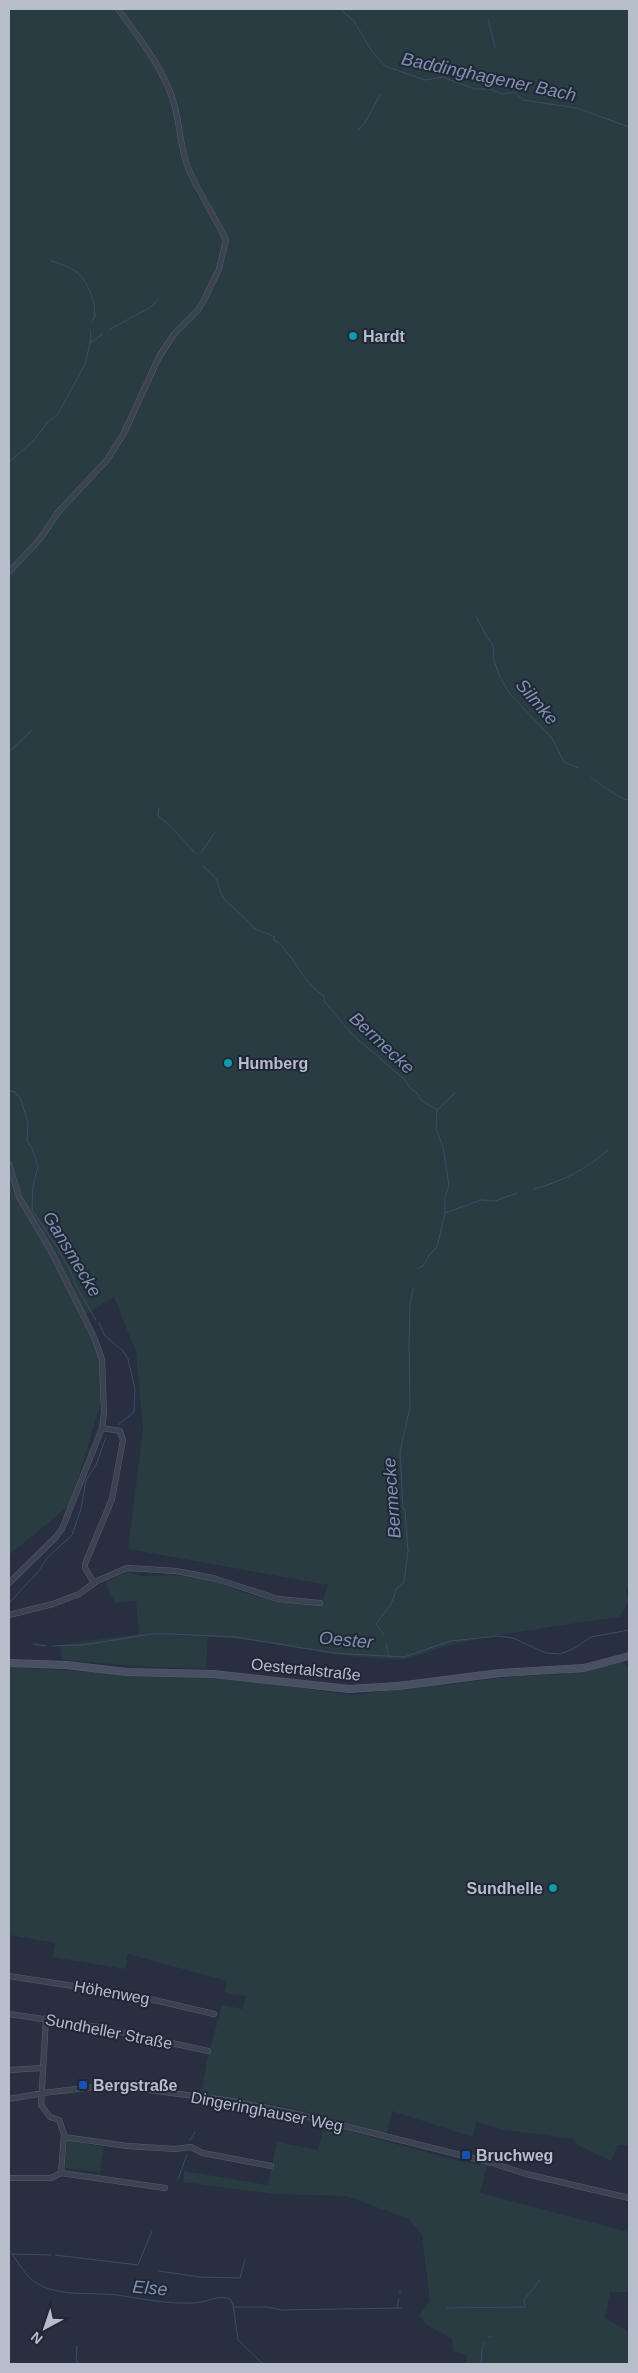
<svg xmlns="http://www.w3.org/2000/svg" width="638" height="2373" font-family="Helvetica,sans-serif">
	<rect width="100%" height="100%" fill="#272f41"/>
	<path fill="#293c42" d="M9 9H117L163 78 172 99 178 135 196 194 226 240 218 268 203 297 207 299 223 267 229 240 189 165 180 134 174 98 164 77 119 9H629V1586L626 1589 629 1601 619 1617C565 1625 511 1632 458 1643 441 1646 414 1659 400 1659 335 1660 273 1639 208 1637L206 1668 150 1667 62 1660 60 1645 139 1634 136 1601 115 1603 105 1582 129 1572 142 1576 173 1575 211 1580 235 1590 279 1602 321 1606 328 1585 128 1549 143 1429 136 1352 114 1297 80 1318 93 1338 100 1359V1405L94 1426 70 1505 9 1555Z
		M620 1661 629 1667V2145H618L611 2161 576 2144 575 2139 504 2130 476 2122 473 2137 392 2111 387 2134 289 2107 201 2094 207 2061 222 2005 243 2009 245 1996 225 1993 227 1981 128 1954 125 1969 52 1957 55 1943 9 1935V1667L241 1680 352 1695 510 1677 564 1674Z
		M324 2124 458 2161 487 2166 480 2193 629 2232V2292H610L605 2318 629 2332V2364H466L467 2356 453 2351 452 2339 426 2324 419 2315 430 2301 422 2235 409 2219 346 2196 274 2194 183 2182 184 2171 268 2185 277 2142 318 2150Z
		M67 2140 104 2147 100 2172 65 2168Z"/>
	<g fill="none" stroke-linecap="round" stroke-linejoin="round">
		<path stroke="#3e4b69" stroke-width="1" d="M340 9 354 21 371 50 385 66 425 80 443 77 475 89H489L503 94 514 92 523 100 577 108 629 127
			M488 19 495 47
			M358 130 365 123 380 95
			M51 261C61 264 71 267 79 274 87 282 97 303 94 314L96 316 93 318V321
			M109 330 149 308 157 301
			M91 343 102 334
			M9 462 33 441 48 422 58 414 85 364 91 339 90 329
			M476 616 488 639 492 643 494 651 493 657 499 675 509 693 552 738 564 762 578 768
			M9 752 32 730
			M591 778C600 783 622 801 629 800
			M159 808 158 815 161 818C175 830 183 840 195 853
			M201 853 215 832
			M203 866 217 880 221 894 226 901 250 923 253 928 275 937 273 939C289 949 297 969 309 983 313 988 319 992 324 996V1001L353 1035 405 1080 411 1089 417 1093 420 1099 437 1110 436 1129 443 1147 449 1185 445 1197V1213L437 1247 430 1254 423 1266 417 1269
			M9 1091 15 1092 21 1100 28 1123 27 1141 32 1148 38 1166 33 1187 32 1210 57 1247 71 1272 76 1286 96 1320
			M437 1110 455 1093
			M534 1189C561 1182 587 1169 608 1150
			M445 1213 481 1200 495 1201 517 1193
			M99 1323 105 1336 123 1351 128 1359 135 1389 134 1412 118 1425
			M9 1603 38 1572 47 1558 72 1535 81 1509 86 1480 96 1465 106 1437
			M384 1635 376 1624 391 1604 397 1588 404 1582 408 1551 405 1510 403 1508 400 1452 410 1407 409 1345 410 1304 413 1289
			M33 1644 46 1646
			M386 1644 389 1657
			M52 1646 83 1645 151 1634H169L236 1637 333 1653 404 1657 450 1641 499 1636 513 1638 546 1653 560 1654 573 1649 591 1637 629 1630
			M190 2140 195 2132
			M178 2179 187 2155
			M9 2250C18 2261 25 2277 38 2284 61 2297 92 2292 117 2295 143 2299 167 2304 193 2303 206 2303 218 2294 230 2299L233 2304 238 2340 263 2364
			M12 2254 51 2255
			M55 2255 138 2265 152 2231
			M159 2271 200 2277 240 2278 245 2260
			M400 2293V2291
			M233 2307H268L281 2310 401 2308
			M397 2308 399 2299
			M447 2308 525 2307 524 2300 540 2280
			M489 2337 491 2336
			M77 2346 76 2360 79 2364
			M481 2364 482 2348 485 2343"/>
		<g stroke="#565d6b" stroke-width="6">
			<path id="minor" d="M9 572 40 539 59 511 107 460 124 433 159 357 174 334 198 310 204 300 219 269 226 240C214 215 197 191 187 165 179 143 180 119 172 97 161 65 138 37 118 9
				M9 1164 19 1197 52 1253 94 1337 102 1359 104 1413 102 1428 62 1529 56 1537 9 1583
				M94 1583 85 1568V1564L112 1499 123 1440 120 1431 102 1428
				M9 1615 53 1604 79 1594 97 1581 127 1568 176 1571 213 1578 278 1599 320 1603
				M9 1976 137 1996 214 2014
				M9 2014 98 2027 208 2051
				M46 2018 41 2105 50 2117 59 2120 64 2134 61 2173
				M9 2070 42 2068
				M9 2099 43 2093 111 2085 232 2101 293 2113 492 2163 526 2174 629 2198
				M64 2137 127 2146 175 2149 191 2147 203 2153 271 2166
				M61 2173 165 2188
				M9 2178H51L61 2173"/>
		</g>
		<g stroke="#565d6b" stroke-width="8">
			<path id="secondary" d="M9 1663 66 1665 127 1672 213 1674 349 1689 398 1686 500 1673 584 1668 629 1656"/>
		</g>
		<use href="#minor" stroke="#3b4251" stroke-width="5"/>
		<use href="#secondary" stroke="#4a5064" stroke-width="7"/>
	</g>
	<g fill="#0f9aa8" stroke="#202736" stroke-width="2">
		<circle cx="353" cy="336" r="5"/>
		<circle cx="228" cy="1063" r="5"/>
		<circle cx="553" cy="1888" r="5"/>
	</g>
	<g fill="#1a4fb4" stroke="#202736" stroke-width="2">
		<rect x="78" y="2080" width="10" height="10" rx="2.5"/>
		<rect x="461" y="2150" width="10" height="10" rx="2.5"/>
	</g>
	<g text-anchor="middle" stroke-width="4" stroke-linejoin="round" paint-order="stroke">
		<g font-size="16" font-weight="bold" fill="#b8bdcb" stroke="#202736" text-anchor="start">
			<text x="363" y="342">Hardt</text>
			<text x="238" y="1069">Humberg</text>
			<text x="543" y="1894" text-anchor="end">Sundhelle</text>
			<text x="93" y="2091">Bergstraße</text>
			<text x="476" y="2161">Bruchweg</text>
		</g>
		<g font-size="16" fill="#b8bdcb" stroke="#202736">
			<text transform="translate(306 1669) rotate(6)" y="6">Oestertalstraße</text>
			<text transform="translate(112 1992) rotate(10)" y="6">Höhenweg</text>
			<text transform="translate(109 2031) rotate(11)" y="6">Sundheller Straße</text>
			<text transform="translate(267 2111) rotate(11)" y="6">Dingeringhauser Weg</text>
		</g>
		<g font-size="18" font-style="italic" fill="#818fb2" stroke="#202736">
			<text transform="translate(489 77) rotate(12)" y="6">Baddinghagener Bach</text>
			<text transform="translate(537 702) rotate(49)" y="6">Silmke</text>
			<text transform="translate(382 1043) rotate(43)" y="6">Bermecke</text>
			<text transform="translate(72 1254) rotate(59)" y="6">Gansmecke</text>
			<text transform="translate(392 1498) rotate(-94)" y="6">Bermecke</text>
			<text transform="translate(346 1640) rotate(5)" y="6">Oester</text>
			<text transform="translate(150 2288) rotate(5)" y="6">Else</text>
		</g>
	</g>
	<rect width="638" height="2373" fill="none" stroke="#b8bdcb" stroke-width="20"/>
	<g transform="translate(45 2328) rotate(220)" stroke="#202736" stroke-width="4" paint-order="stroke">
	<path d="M0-4L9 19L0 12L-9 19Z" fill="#b8bdcb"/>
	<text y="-8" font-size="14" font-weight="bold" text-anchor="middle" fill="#b8bdcb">N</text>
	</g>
</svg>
